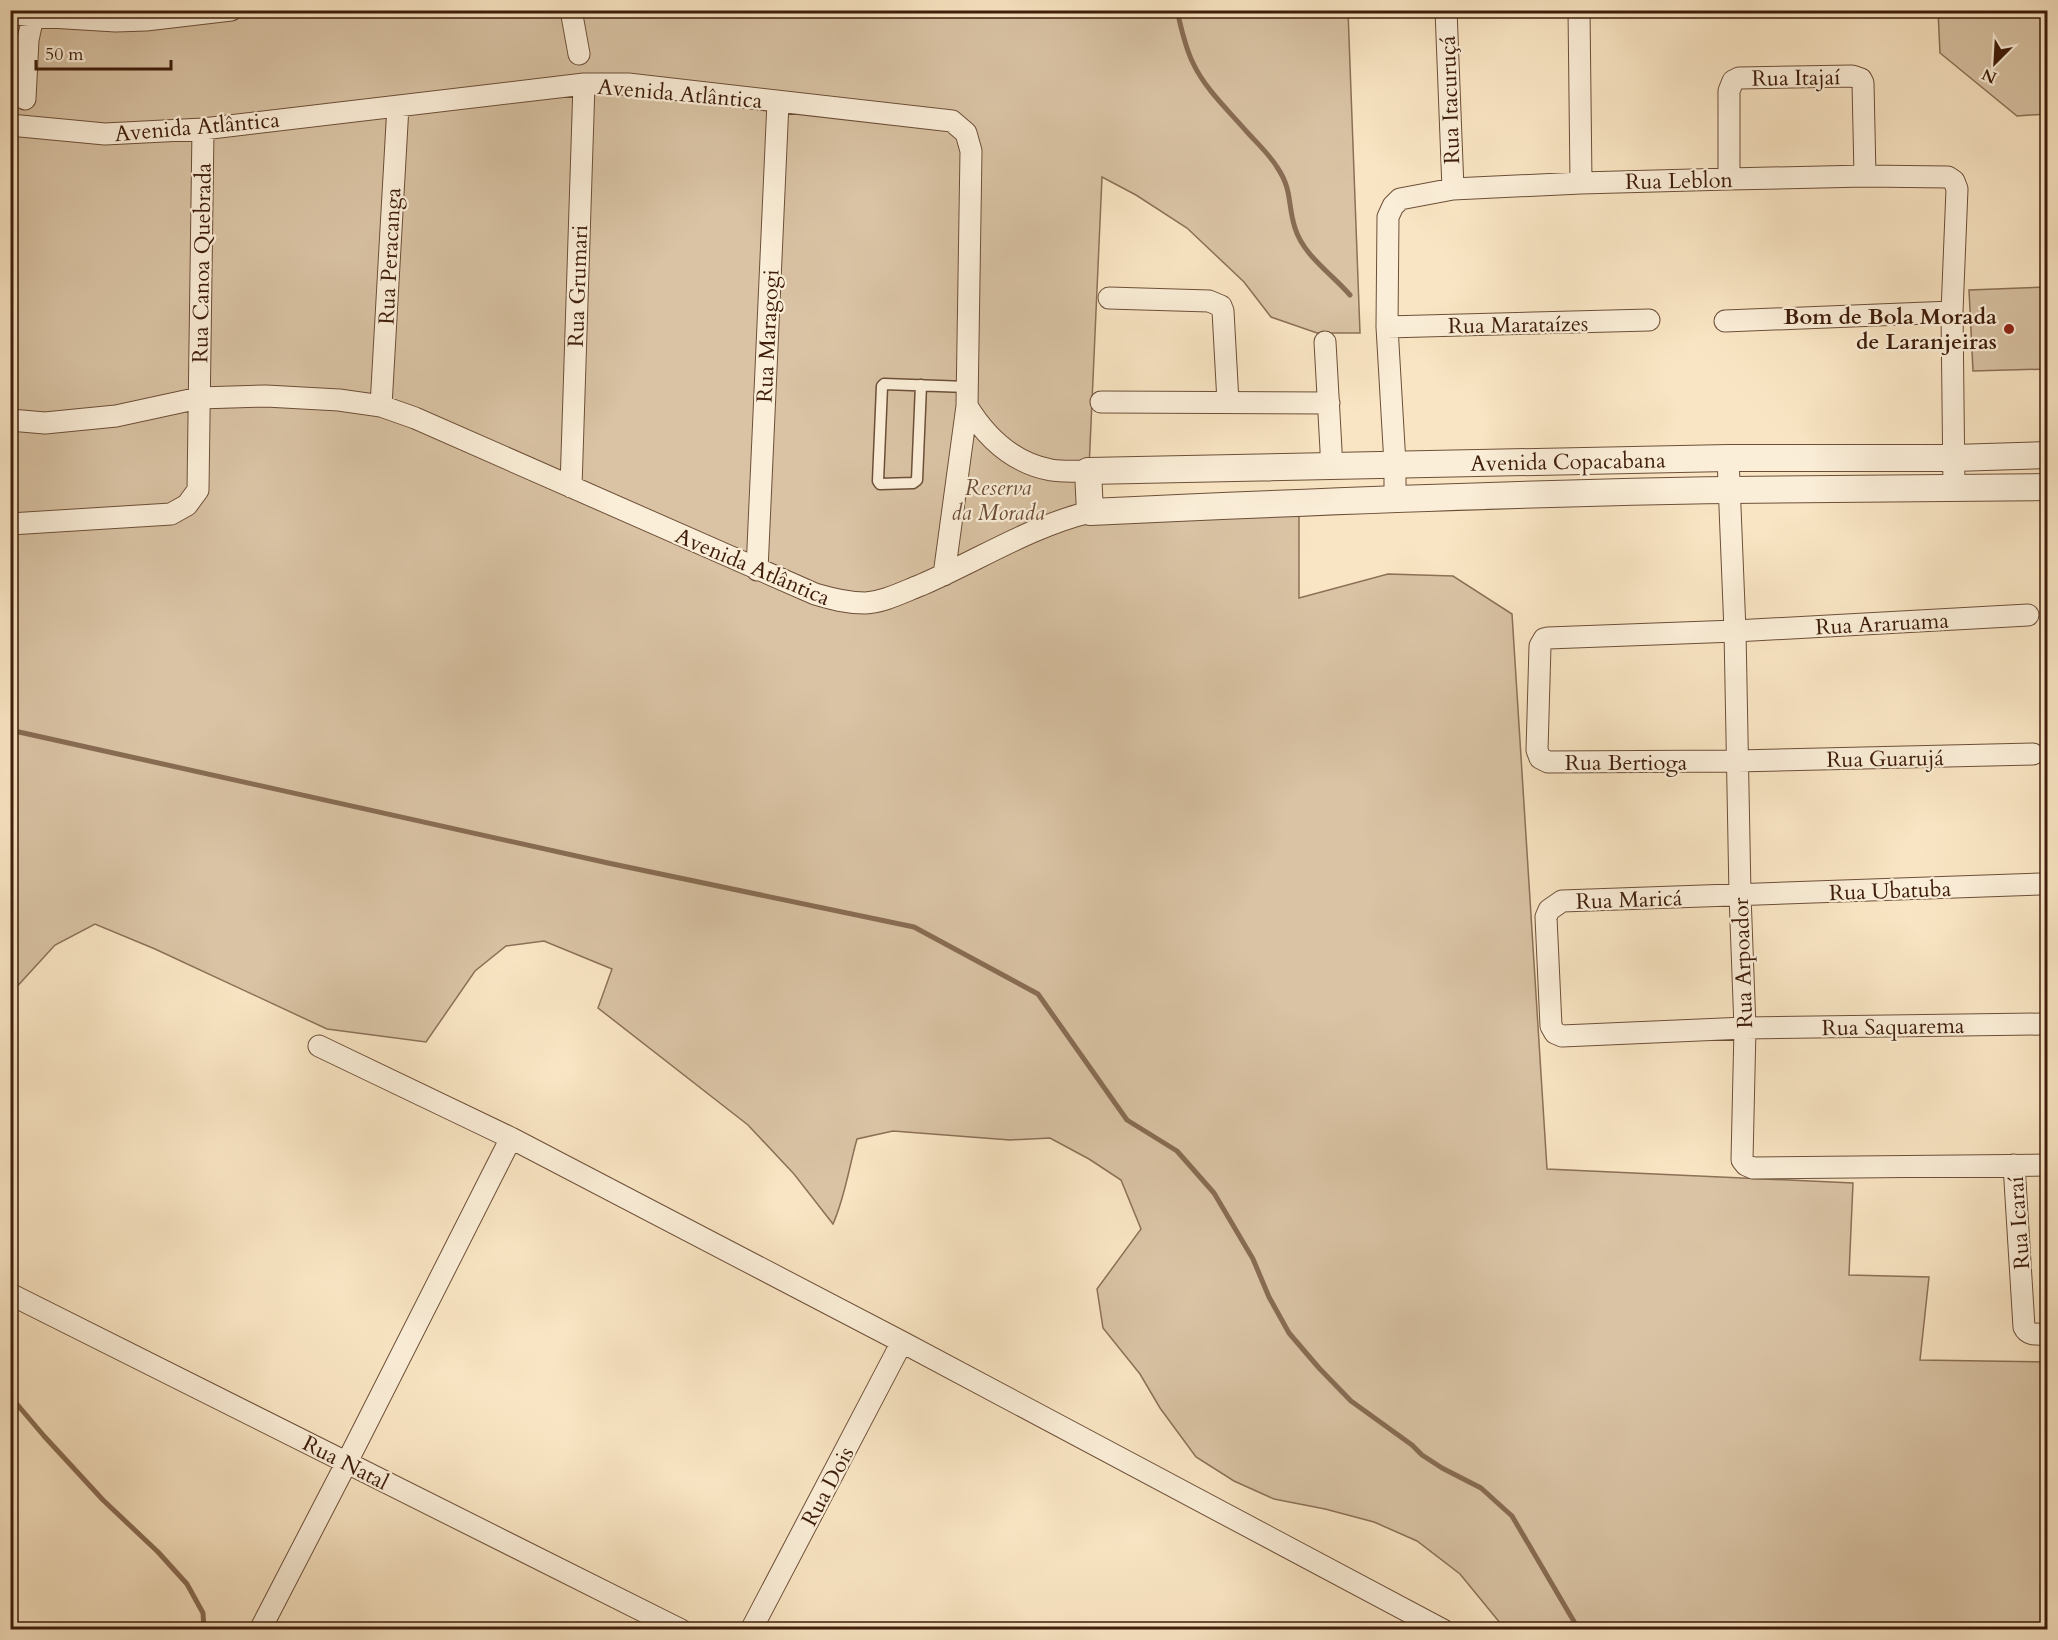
<svg xmlns="http://www.w3.org/2000/svg" width="2058" height="1640" font-family="Cardo,serif">
	<rect width="100%" height="100%" fill="#f9e5c3"/>
	<filter id="stains"><feTurbulence type="fractalNoise" baseFrequency=".00333" numOctaves="4"/><feColorMatrix values="0 0 0 0 .2 0 0 0 0 .09 0 0 0 0 .02 0 0 0 .5 -.17"/></filter>
	<radialGradient id="worn" r=".72"><stop offset=".6" stop-color="#630" stop-opacity="0"/><stop offset="1" stop-color="#630" stop-opacity=".3"/></radialGradient>
	<path fill="#d9c3a4" stroke="#8c7057" stroke-width="1.5" d="M11 11H1348L1360 333H1317L1271 317 1244 282 1187 228 1136 195 1102 177 1087 514 1299 512V598L1388 574 1453 576 1512 614 1547 1169 1853 1183 1849 1275 1929 1277 1920 1360 2047 1362V1629H1505L1460 1574 1417 1541 1374 1522 1325 1509 1274 1499 1234 1481 1196 1457 1160 1408 1140 1374 1103 1328 1097 1289 1141 1229 1121 1180 1089 1159 1050 1138 1010 1140 893 1131 857 1139C849 1167 845 1197 833 1224L794 1174 748 1125 598 1008 612 969 544 941 506 946 475 971 426 1042 327 1029 155 949 95 924 55 945 11 993Z
		M1938 11H2047V114L2017 116 1940 53Z
		M2047 287V369L1973 371 1969 290Z"/>
	<g fill="none" stroke-linecap="round" stroke-linejoin="round">
		<path stroke="#886c53" stroke-width="5" d="M1177 10C1181 28 1185 47 1193 63 1205 89 1229 111 1247 132 1257 143 1269 154 1277 167 1293 191 1287 203 1295 228 1303 255 1332 274 1350 295
			M10 730 608 863 914 927 1038 994 1127 1120 1177 1151 1214 1193 1253 1259 1269 1297 1289 1333 1319 1368 1351 1401 1412 1445 1422 1455 1442 1468 1481 1488 1512 1516 1579 1630
			M10 1391 16 1403 44 1436 103 1500 158 1552 187 1584 203 1613 204 1630"/>
		<g stroke="#6d4f38" stroke-width="13">
			<path id="service" d="M921 385 917 480 913 483 880 484 878 481 882 386 884 384 967 387"/>
		</g>
		<g stroke="#6d4f38" stroke-width="23">
			<path id="minor" d="M571 10 579 54
				M1446 10 1453 189
				M1579 10 1581 183
				M10 13 33 16
				M25 99 28 40 33 16 116 21 146 20 231 10
				M10 125 105 134 203 129 584 84H628L952 121 966 133 971 151 967 406 944 575
				M1729 179V91L1733 81 1739 78 1852 76 1861 79 1863 83 1865 176
				M1109 298 1209 301 1221 306 1223 311 1228 402
				M1725 321 1952 312
				M1387 327 1649 320
				M1325 342 1331 450V467
				M1101 402 1329 403
				M381 406 398 106
				M967 406C986 437 1013 463 1051 470 1063 472 1076 471 1088 471
				M10 420 45 423 116 416 199 398 266 396 339 400 381 406 415 418 815 594C832 599 847 603 865 603 884 602 903 592 921 585 977 561 1031 526 1090 512
				M1728 458 1735 631 1740 895 1745 1028 1742 1160 1746 1165 1753 1168 2048 1165
				M571 487 584 84
				M1395 498V464L1387 327 1388 217 1393 206 1400 199 1453 189 1581 183 1729 179 1865 176 1948 177 1954 181 1957 189 1952 312 1954 489
				M10 524 171 514 187 505 198 490 203 129
				M757 570 778 102
				M2028 615 1735 631 1548 638 1544 639 1540 646 1537 750 1540 758 1548 762 1737 761 2033 754
				M2040 884 1562 901 1549 910 1546 917 1551 1026 1555 1033 1562 1036 1745 1028 2042 1024
				M319 1046 511 1138 902 1342 1443 1630
				M2014 1165 2024 1327C2028 1336 2038 1334 2048 1334
				M10 1294 681 1630
				M260 1630 347 1462 511 1138
				M751 1630 902 1342"/>
		</g>
		<g stroke="#6d4f38" stroke-width="28">
			<path id="tertiary" d="M2048 455 1954 458H1728L1088 471 1090 512C1303 502 1516 493 1730 490 1836 488 1942 489 2048 487"/>
		</g>
		<use href="#service" stroke="#fbeed8" stroke-width="10"/>
		<use href="#minor" stroke="#fbeed8" stroke-width="21"/>
		<use href="#tertiary" stroke="#fbeed8" stroke-width="26"/>
	</g>
	<circle fill="#8f2418" stroke="#fbeed8" stroke-width="2" cx="2009" cy="329" r="6"/>
	<g text-anchor="middle" stroke-width="4.5" stroke-linejoin="round" paint-order="stroke">
		<g font-size="22" fill="#3e1d0a" stroke="#fbeed8">
			<text transform="translate(1796 77) rotate(-1)" y="8">Rua Itajaí</text>
			<text transform="translate(680 93) rotate(5)" y="8">Avenida Atlântica</text>
			<text transform="translate(1449 100) rotate(-92)" y="8">Rua Itacuruçá</text>
			<text transform="translate(197 126) rotate(-5)" y="8">Avenida Atlântica</text>
			<text transform="translate(1679 180) rotate(-1)" y="8">Rua Leblon</text>
			<text transform="translate(389 256) rotate(-87)" y="8">Rua Peracanga</text>
			<text transform="translate(201 263) rotate(-89)" y="8">Rua Canoa Quebrada</text>
			<text transform="translate(577 286) rotate(-88)" y="8">Rua Grumari</text>
			<text transform="translate(1518 324) rotate(-1)" y="8">Rua Marataízes</text>
			<text transform="translate(767 336) rotate(-87)" y="8">Rua Maragogi</text>
			<text transform="translate(1568 461) rotate(-1)" y="8">Avenida Copacabana</text>
			<text transform="translate(753 566) rotate(23)" y="8">Avenida Atlântica</text>
			<text transform="translate(1882 623) rotate(-3)" y="8">Rua Araruama</text>
			<text transform="translate(1885 758) rotate(-1)" y="8">Rua Guarujá</text>
			<text x="1626" y="770">Rua Bertioga</text>
			<text transform="translate(1890 890) rotate(-2)" y="8">Rua Ubatuba</text>
			<text transform="translate(1629 899) rotate(-2)" y="8">Rua Maricá</text>
			<text transform="translate(1742 963) rotate(-92)" y="8">Rua Arpoador</text>
			<text transform="translate(1893 1026) rotate(-1)" y="8">Rua Saquarema</text>
			<text transform="translate(2018 1223) rotate(-94)" y="8">Rua Icaraí</text>
			<text transform="translate(346 1462) rotate(27)" y="8">Rua Natal</text>
			<text transform="translate(827 1486) rotate(-62)" y="8">Rua Dois</text>
		</g>
		<g font-size="22" font-weight="bold" fill="#3e1d0a" stroke="#fbeed8" text-anchor="end">
			<text x="1997" y="324">Bom de Bola Morada<tspan x="1997" dy="25">de Laranjeiras</tspan></text>
		</g>
		<g font-size="22" font-style="italic" fill="#6c4f38" stroke="#fbeed8">
			<text x="998" y="495">Reserva<tspan x="998" dy="25">da Morada</tspan></text>
		</g>
	</g>
	<rect width="2058" height="1640" fill="none" stroke="#f9e5c3" stroke-width="36"/>
	<rect x="12" y="12" width="2034" height="1616" fill="none" stroke="#3e1d0a" stroke-width="3"/>
	<rect x="18" y="18" width="2022" height="1604" fill="none" stroke="#3e1d0a" stroke-width="1.5"/>
	<g transform="translate(1995 63) rotate(204)" stroke="#fbeed8" stroke-width="4.5" paint-order="stroke">
	<path d="M0-4.5L10 22L0 15L-10 22Z" fill="#3e1d0a"/>
	<text y="-9" font-size="16" font-weight="bold" text-anchor="middle" fill="#3e1d0a">N</text>
	</g>
	<path d="M36 60v9h135v-9" fill="none" stroke="#3e1d0a" stroke-width="3"/>
	<text x="45" y="60" font-size="18" fill="#3e1d0a" stroke="#fbeed8" stroke-width="4.5" paint-order="stroke">50 m</text>
	<rect width="100%" height="100%" filter="url(#stains)"/>
	<rect width="100%" height="100%" fill="url(#worn)"/>
</svg>
